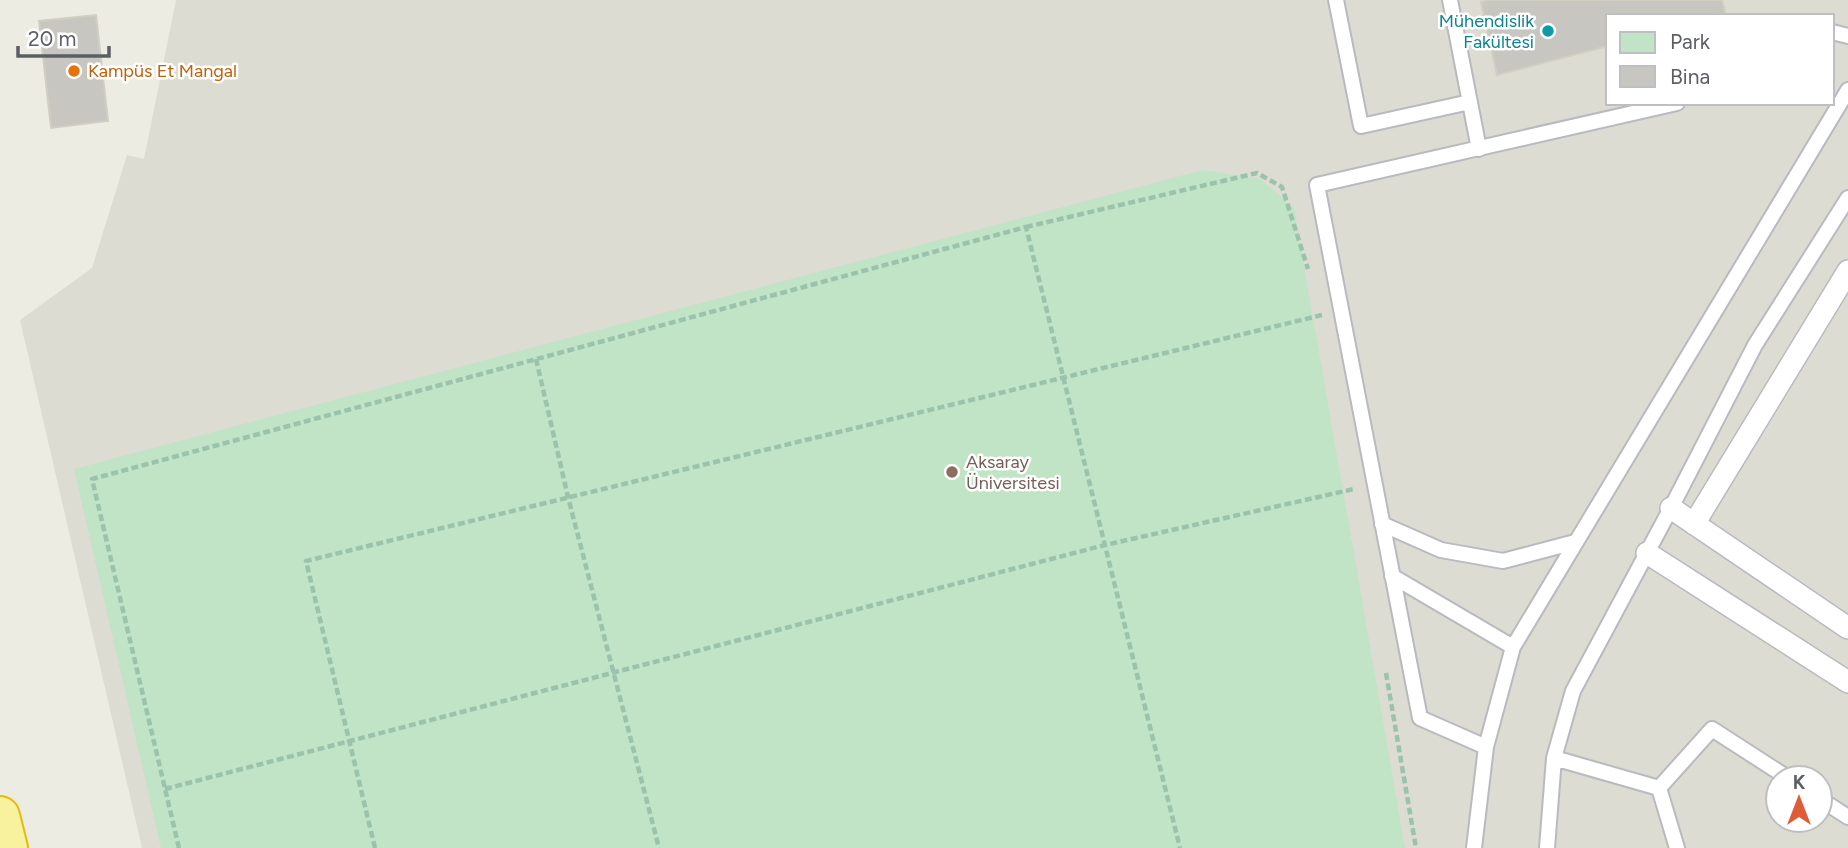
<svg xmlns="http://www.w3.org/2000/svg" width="1848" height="848" font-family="Figtree,sans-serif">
	<rect width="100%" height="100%" fill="#edece3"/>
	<path fill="#dddcd2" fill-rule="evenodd" d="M176 0H1848V848H142L20 320 92 268 127 155 144 159ZM1608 16H1832V103H1608ZM1778 778H1820V820H1778Z"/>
	<path fill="#c1e3c6" d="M1203 170 1260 179 1294 208 1405 848H161L74 469Z"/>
	<path fill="#c8c6c0" stroke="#d1cfc2" stroke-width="2" d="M1489 0H1722L1726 15 1608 16V46L1497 75 1481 2Z
		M96 15 108 121 51 128 39 21Z"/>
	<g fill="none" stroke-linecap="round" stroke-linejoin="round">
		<g stroke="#b8babf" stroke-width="18">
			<path id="service" d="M1336 0 1361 126 1470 102
				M1450 0 1479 149
				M1832 32 1848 36
				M1382 524 1441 550 1503 561 1575 542
				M1392 576 1513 647
				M1486 747 1420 718 1317 185 1677 103
				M1554 758 1659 788 1712 729 1788 778
				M1659 788 1677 848
				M1820 799 1848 817
				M1474 848 1486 747 1513 647 1848 90
				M1547 848 1554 758 1573 691 1671 508 1755 345 1848 198"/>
		</g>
		<g stroke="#b8babf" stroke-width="24">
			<path id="pedestrian" d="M1671 508 1848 628
				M1694 524 1848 271
				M1647 553 1848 682"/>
		</g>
		<g stroke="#e2bd0e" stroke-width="42">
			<path id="trunk" d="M0 816 8 848"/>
		</g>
		<path stroke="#9bc3ac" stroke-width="4.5" stroke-dasharray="7 3.5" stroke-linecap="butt" d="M1026 227 1257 173 1282 187 1308 269
			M536 359 568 497 659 848
			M1386 673 1416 848
			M165 789 1105 545 1354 489
			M179 848 92 479 1026 227 1180 848
			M375 848 306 561 1322 315"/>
		<use href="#service" stroke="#fff" stroke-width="14"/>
		<use href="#pedestrian" stroke="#fff" stroke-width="21"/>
		<use href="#trunk" stroke="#f8f19e" stroke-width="38"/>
	</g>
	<circle fill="#0f9aa8" stroke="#fff" stroke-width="2.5" cx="1548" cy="31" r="7"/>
	<circle fill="#e8710a" stroke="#fff" stroke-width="2.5" cx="74" cy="71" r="7"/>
	<circle fill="#8d6e63" stroke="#fff" stroke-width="2.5" cx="952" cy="472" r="7"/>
	<g text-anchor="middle" stroke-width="5" stroke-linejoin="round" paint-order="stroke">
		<g font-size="18" fill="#0d838f" stroke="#fff" text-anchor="end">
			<text x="1534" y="27">Mühendislik<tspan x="1534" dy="21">Fakültesi</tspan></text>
		</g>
		<g font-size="18" fill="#c56008" stroke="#fff" text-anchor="start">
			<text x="88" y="77">Kampüs Et Mangal</text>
		</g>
		<g font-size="18" fill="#785e54" stroke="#fff" text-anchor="start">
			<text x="966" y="468">Aksaray<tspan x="966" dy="21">Üniversitesi</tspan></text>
		</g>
	</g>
	<rect x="1606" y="14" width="228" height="91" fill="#ffffff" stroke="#bdbfc1" stroke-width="2"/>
	<rect x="1620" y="32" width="35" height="21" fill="#c1e3c6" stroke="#bdbfc1" stroke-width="2"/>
	<text x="1670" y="49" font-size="21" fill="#5b5e63">Park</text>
	<rect x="1620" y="66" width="35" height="21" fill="#c8c6c0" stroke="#bdbfc1" stroke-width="2"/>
	<text x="1670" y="84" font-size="21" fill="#5b5e63">Bina</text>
	<g transform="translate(1799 799)"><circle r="33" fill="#ffffff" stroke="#bdbfc1" stroke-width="2"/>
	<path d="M0-5L12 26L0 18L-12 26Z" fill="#de5c38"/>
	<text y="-10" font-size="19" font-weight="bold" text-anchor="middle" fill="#5b5e63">K</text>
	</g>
	<path d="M18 46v10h91v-10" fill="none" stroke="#5b5e63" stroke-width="3.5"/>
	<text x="28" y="46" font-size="21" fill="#5b5e63" stroke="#ffffff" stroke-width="5" paint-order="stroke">20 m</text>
</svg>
